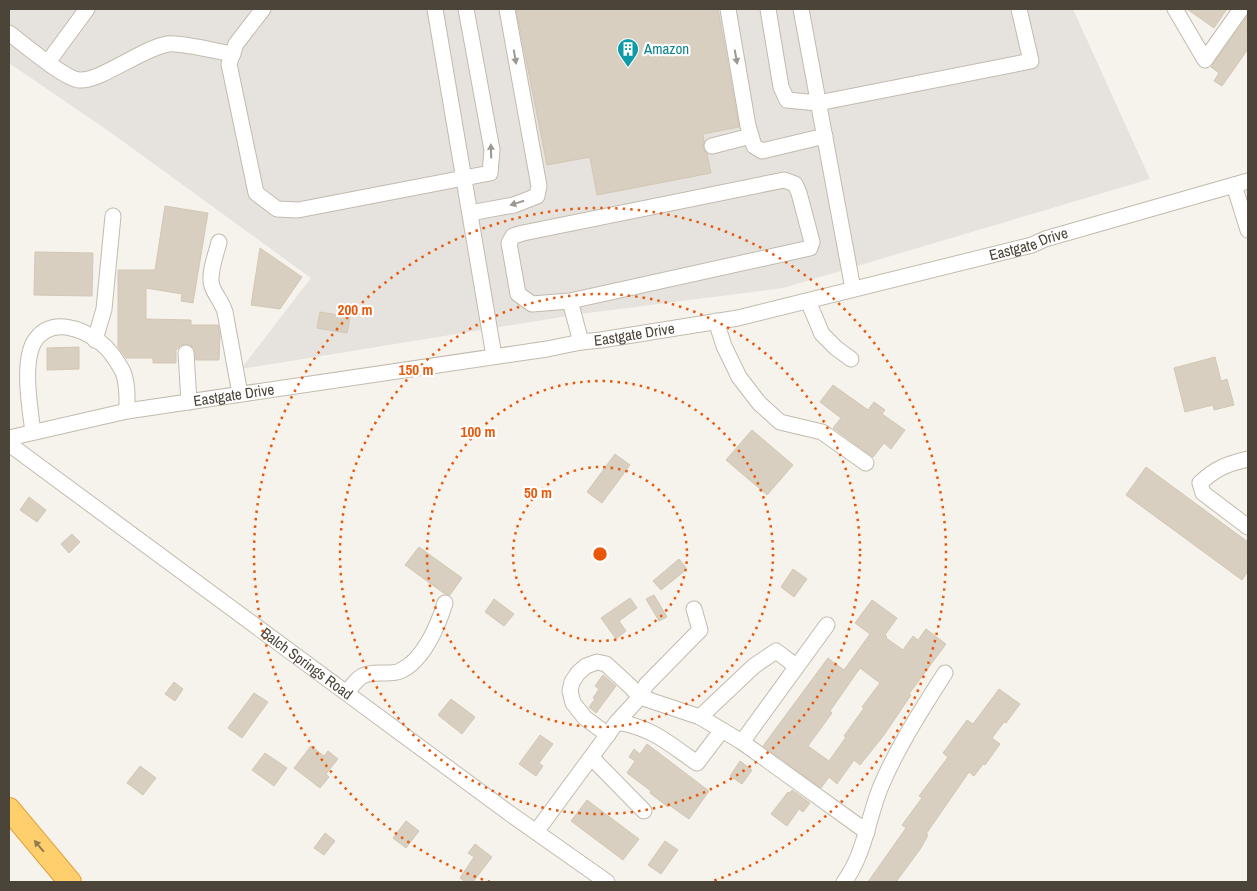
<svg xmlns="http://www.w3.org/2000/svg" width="1257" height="891" font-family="'Archivo Narrow',sans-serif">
	<rect width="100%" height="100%" fill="#f6f3ec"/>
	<path fill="#e6e2dd" d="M9 9H1073L1150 179 783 288 580 314 241 369 311 278 110 132 9 63Z"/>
	<path fill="#d8cfc1" stroke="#d3c7b4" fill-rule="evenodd" d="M516 9H718L739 127 703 134 704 141 703 148 707 154 711 173 597 195 590 157 547 165Z
		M1187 9H1227L1214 28Z
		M1248 15V49L1222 86 1214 81 1219 73 1211 67Z
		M165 206 208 213 193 303 181 301 182 294 146 288V319L191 320V325H218L220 335 219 360H196L194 348 186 344 181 345 176 350V363H153V358H126L118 347V270H155Z
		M260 248 302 277 280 309 251 305Z
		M35 252 93 253 92 296 34 295Z
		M320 312 350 317 347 333 317 328Z
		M79 347V369L47 370V348Z
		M1215 357 1221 381 1227 379 1234 405 1214 410 1213 405 1185 412 1174 368Z
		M833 385 868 410 874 402 885 410 882 414 905 430 891 449 884 443 873 457 833 428 841 418 820 402Z
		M752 430 793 465 767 495 726 460Z
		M615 454 630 465 602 503 587 492Z
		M1146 467 1248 542V571L1242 580 1126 495Z
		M29 497 46 510 37 522 20 510Z
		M72 534 80 542 69 553 61 544Z
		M419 547 462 578 450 595 445 594 405 565Z
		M679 559 687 569 661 590 653 581Z
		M793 569 807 579 794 597 781 587Z
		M654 595 667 617 659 621 646 599Z
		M630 598 637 608 619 621 626 631 616 639 601 618Z
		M494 599 514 614 504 626 485 612Z
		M872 600 897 618 885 635 887 637 886 638 903 650 913 636 918 640 926 629 946 644 909 694 911 695 884 735 860 765 854 760 837 784 829 777 821 788 763 746 828 658 844 670 870 634 855 623ZM860 668 880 683 862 707 864 708 844 736 846 737 829 761 808 746 832 713 830 711Z
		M603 675 616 686 596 713 589 707 595 699 593 698 599 689 595 686Z
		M174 682 183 689 175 701 165 694Z
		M999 689 1020 704 1006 723 1004 722 992 738 1000 744 985 765 983 764 974 776 969 772 926 834 928 835 921 848 896 882H868L906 828 902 825 922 798 919 796 948 757 943 753 967 720 973 724Z
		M254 693 268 702 242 738 228 728Z
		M451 699 475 717 462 734 438 715Z
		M540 735 553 744 539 763 543 766 536 776 519 764Z
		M647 744 709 791 689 819 669 805 668 807 650 793 651 791 627 773 635 761 629 757 634 749 640 754Z
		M311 746 324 756 328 751 338 759 326 774 329 777 320 788 294 768Z
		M265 753 287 768 274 786 252 770Z
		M740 761 752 770 742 784 730 776Z
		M140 766 156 778 143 795 127 783Z
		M792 790 810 803 803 812 799 809 787 826 771 814 788 792 790 793Z
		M587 800 639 839 623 860 571 821Z
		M406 821 419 831 406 848 393 838Z
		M325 833 335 841 324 855 314 848Z
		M665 841 678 850 661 874 648 865Z
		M475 844 492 857 473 882H466L460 878 474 857 468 853Z"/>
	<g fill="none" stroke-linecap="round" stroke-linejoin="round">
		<g stroke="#c2bbae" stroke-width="17">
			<g id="minor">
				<path d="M263 9 236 44 229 64 256 193 277 209 298 210 490 173 492 150 466 9"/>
				<path d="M435 9 494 356"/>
				<path d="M728 9 748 126 754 146 762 151 825 136"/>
				<path d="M768 9 781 87 787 100 818 103 1031 61 1019 9"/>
				<path d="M801 9 853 289"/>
				<path d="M1175 9 1205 60 1241 9"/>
				<path d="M9 33C22 43 65 79 79 80 100 82 142 48 168 44 180 42 219 52 233 54"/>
				<path d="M48 62 87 9"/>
				<path d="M712 146 751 136"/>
				<path d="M1234 185 1248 230"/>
				<path d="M470 213 514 205 537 196 539 186 507 9"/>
				<path d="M219 242C216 255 208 274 212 286 215 295 222 302 225 312L240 394"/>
				<path d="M570 301 810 248 812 242 799 193 795 184 784 180 523 233 513 236 509 243 518 294 532 304 570 301 581 342"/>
				<path d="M808 301 822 334 836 348 851 359"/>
				<path d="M716 321 724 346 739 377 759 403 780 422 822 432 866 463"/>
				<path d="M95 340 104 309 113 216"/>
				<path d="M186 353 189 402"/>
				<path d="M33 432C30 409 22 363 34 342 50 316 82 328 101 343 109 349 117 361 122 370 128 381 127 399 127 411"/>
				<path id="s1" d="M9 438 127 411 547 349 581 342 601 340 738 318 1032 245 1045 239 1248 181"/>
				<path id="s2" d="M9 444 509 813 607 882"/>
				<path d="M1248 459C1227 464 1216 468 1200 483L1203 493 1248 527"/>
				<path d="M347 693C359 676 362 672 385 673 390 673 396 673 400 671 423 661 438 626 445 603"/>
				<path d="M700 717 754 666 776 651 796 666"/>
				<path d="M617 722C653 728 668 743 697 763L722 730"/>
				<path d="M608 735 585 718 573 703 570 691 572 682 578 673 586 666 597 662 606 664 631 687 640 697 700 717 742 742 867 832"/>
				<path d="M742 742 827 625"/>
				<path d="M592 758 644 811"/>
				<path d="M536 832 617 722 640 697 646 685 700 630 694 609"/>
				<path d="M844 882C865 854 868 817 881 786 898 746 922 709 945 673"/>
			</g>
		</g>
		<g stroke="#e0a43c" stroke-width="24">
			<path id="highway" d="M9 809 70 882"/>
		</g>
		<use href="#minor" stroke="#fff" stroke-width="15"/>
		<use href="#highway" stroke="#ffcf6e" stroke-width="22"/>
	</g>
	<defs><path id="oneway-solid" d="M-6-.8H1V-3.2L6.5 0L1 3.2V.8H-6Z" transform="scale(1.25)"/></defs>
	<g fill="#9c9892">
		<use href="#oneway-solid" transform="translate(515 57) rotate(80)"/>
		<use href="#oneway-solid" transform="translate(736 57) rotate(80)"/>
		<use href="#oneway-solid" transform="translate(491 151) rotate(-92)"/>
		<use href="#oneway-solid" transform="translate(517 203) rotate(162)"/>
	</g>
	<use fill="#937c4e" href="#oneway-solid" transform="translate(39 846) rotate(-130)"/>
	<g fill="none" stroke="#e8590c" stroke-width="2.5" stroke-dasharray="2.5 5">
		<circle cx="600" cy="554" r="87"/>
		<circle cx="600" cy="554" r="173"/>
		<circle cx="600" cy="554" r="260"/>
		<path d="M490 882A346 346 0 1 1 710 882"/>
	</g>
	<defs>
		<g id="building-pin" transform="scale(1.125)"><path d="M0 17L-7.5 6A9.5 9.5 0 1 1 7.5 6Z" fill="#0f9aa8" stroke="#fff"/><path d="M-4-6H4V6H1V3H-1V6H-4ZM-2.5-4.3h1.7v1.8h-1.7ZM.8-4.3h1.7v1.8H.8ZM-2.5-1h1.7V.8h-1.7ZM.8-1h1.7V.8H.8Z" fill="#fff"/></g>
	</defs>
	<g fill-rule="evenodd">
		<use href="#building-pin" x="628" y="49"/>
	</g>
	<g text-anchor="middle" stroke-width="4.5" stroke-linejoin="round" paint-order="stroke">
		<g font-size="15" fill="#0d838f" stroke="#fff" text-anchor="start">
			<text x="644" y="54">Amazon</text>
		</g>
		<g font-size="15" fill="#4b4439" stroke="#fff">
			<text dy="5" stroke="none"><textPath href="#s1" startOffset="1039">Eastgate Drive</textPath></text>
			<text dy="5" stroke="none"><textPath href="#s1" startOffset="634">Eastgate Drive</textPath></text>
			<text dy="5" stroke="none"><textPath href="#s1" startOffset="229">Eastgate Drive</textPath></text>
			<text dy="5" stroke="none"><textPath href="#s2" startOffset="370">Balch Springs Road</textPath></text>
		</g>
	</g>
	<circle cx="600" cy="554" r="8" fill="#e8590c" stroke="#fff" stroke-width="2.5"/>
	<g font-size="15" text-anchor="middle" font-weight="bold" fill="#e8590c" stroke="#fff" stroke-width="4.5" stroke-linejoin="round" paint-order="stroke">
		<text x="355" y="315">200 m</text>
		<text x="416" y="375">150 m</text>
		<text x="478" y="437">100 m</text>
		<text x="538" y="498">50 m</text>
	</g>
	<rect width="1257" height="891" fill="none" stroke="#4b4439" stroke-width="20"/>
</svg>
